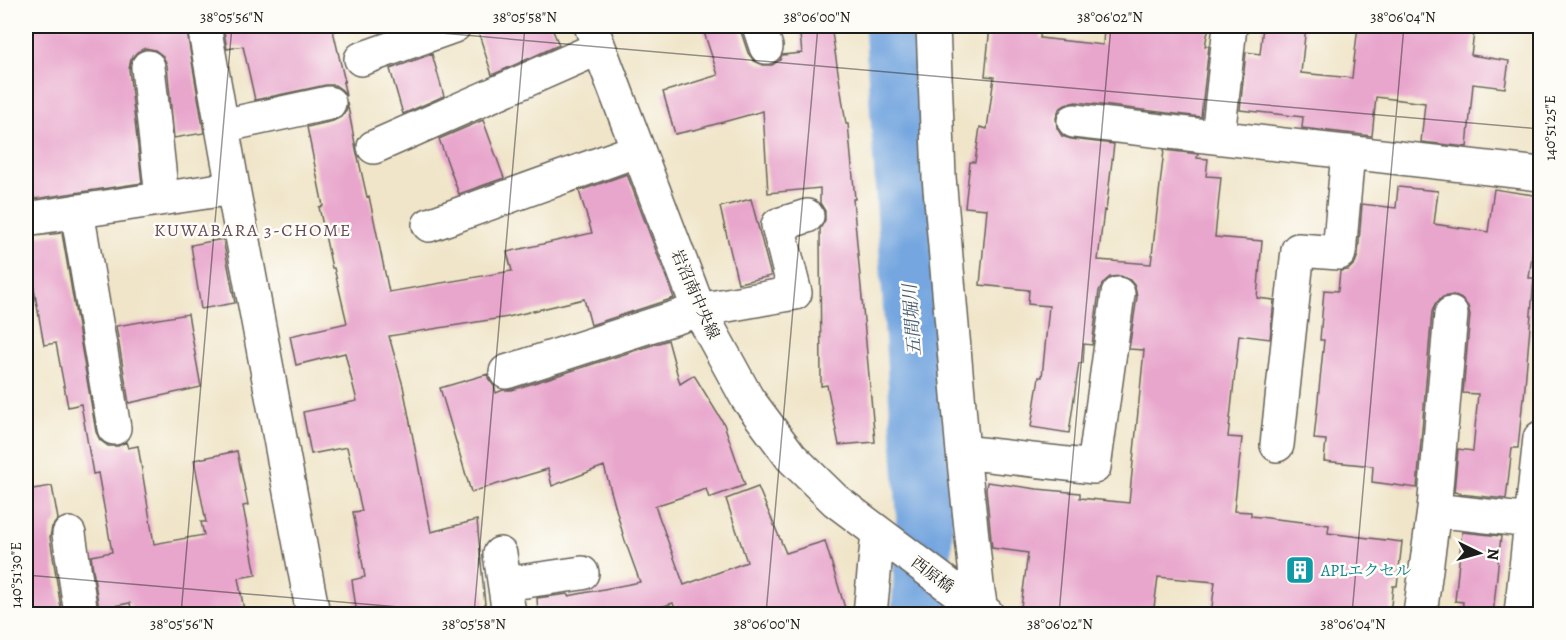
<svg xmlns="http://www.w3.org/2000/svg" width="1566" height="640" font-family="Alegreya,'Noto Serif JP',serif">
	<rect width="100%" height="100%" fill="#fdfcf7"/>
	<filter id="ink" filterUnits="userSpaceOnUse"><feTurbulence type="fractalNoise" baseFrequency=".0167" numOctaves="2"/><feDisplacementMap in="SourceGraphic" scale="12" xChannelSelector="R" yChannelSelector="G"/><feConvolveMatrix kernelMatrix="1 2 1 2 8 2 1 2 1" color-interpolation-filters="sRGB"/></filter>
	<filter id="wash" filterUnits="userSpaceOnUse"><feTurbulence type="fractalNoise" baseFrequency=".008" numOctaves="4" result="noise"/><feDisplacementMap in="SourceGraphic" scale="24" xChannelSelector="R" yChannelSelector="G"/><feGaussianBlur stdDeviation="1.35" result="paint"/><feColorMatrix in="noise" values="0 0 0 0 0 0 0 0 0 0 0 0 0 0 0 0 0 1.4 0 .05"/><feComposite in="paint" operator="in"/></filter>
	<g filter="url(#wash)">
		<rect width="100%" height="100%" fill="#f0e5c9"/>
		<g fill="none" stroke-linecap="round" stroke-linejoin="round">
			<path stroke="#74a6df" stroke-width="57" d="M893 26 925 513 920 614"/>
		</g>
		<g id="blocks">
			<path fill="#e8a6cc" d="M26 26H186L204 133 174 138 167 65 163 56 155 50 145 48 137 52 131 59 129 69 142 183 34 199 26 142Z
				M223 26H332L345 82H343L346 96 342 90 335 85H326L255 100 243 46 227 49Z
				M491 26H551L559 45 492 75 478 31Z
				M702 26H741V32L748 53 754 61 763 65H772L780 60 782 55 802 53 799 26H831L846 124H848L855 199H853L875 442 839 445 827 385 821 386 820 229 825 220V211L820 203V188L768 193 763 111 698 129 675 134 663 92 718 75Z
				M990 26H1041L1040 38 1103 45 1104 26H1209L1205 46H1209L1201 117 1076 102 1067 104 1059 109 1056 118 1057 128 1062 136 1071 139 1114 144 1106 211 1104 210 1098 260 1151 264 1164 150 1198 154 1197 158 1208 159 1206 176 1221 177 1215 237 1262 241 1257 298 1274 300 1270 339 1239 335 1228 437 1242 438 1234 511 1251 512V516L1329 525 1328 533 1402 542 1397 586H1393L1390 615H1211L1215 582 1158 577 1153 615H1020L1028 553 992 548 986 489 987 482 1037 489 1080 493V498L1129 503 1144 350 1129 349 1137 297 1135 286 1130 280 1121 276 1110 277 1103 283 1099 291 1092 345 1084 344 1083 363H1079L1069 433 1031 427 1039 377H1042L1049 306 1028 304 1029 290 980 285 987 209 965 207 970 162H975L980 127 987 129 994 77 985 76Z
				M1263 26H1306L1301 73 1352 78 1358 26H1475L1471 55 1509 61 1505 88 1473 84 1467 147 1421 142 1425 103 1376 97 1372 136 1302 128 1303 117 1240 110 1246 52 1260 54Z
				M432 54 444 96 403 114 390 69Z
				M347 102 357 154 358 157 367 197 369 196 389 292 512 271 507 252 592 233 579 191 627 174 674 298 591 325 584 299 508 317 389 336 403 386 431 532 477 520 486 615H357L352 580 365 577 353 512 362 511 347 447 311 454 303 412 357 401 345 353 296 365 290 336 347 323 334 268H332L319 207 323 206 307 127 333 121 341 117 347 109Z
				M483 120 504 178 459 194 439 139Z
				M1398 187 1438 191 1434 224 1488 232 1494 189 1540 196 1529 278H1534L1524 398H1523L1518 448H1512L1506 499 1459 494 1460 493 1454 492 1458 449 1473 451 1478 394 1463 393 1470 315 1468 306 1462 299 1453 295 1443 297 1435 304 1432 312 1417 488 1372 482 1373 466 1324 461 1326 440 1314 439 1324 340H1320L1324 290 1338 291 1340 271 1348 270 1355 263 1358 255 1362 204 1396 208Z
				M751 199 771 276 738 283 720 207Z
				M62 233 96 432 100 440 108 446H118L126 442 128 448 138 446 154 544 204 535 201 522H206L194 460 237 451 248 505 243 506 256 575 238 578 245 615H132L130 603 99 609 91 556 112 552 98 473 93 474 81 404 68 407 56 343 44 345 33 283 26 285V237Z
				M223 239 235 303 201 309 191 245Z
				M188 314 201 387 129 403 116 326Z
				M668 340 680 384 694 375 724 424 745 485 709 498 706 489 655 506 684 585 747 562 726 499 758 487 786 553 825 541 847 615H677L673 603 637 615H538L537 598 568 594V596L640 582 624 538 604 466 552 486 548 469 471 492 440 388 488 374V378L494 386 496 393 503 390H512Z
				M52 486 58 519 52 527 50 537 62 615H26V490Z
				M1462 532 1501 536 1493 615H1462L1463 602 1455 601Z"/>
		</g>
	</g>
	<g filter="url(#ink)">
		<use href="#blocks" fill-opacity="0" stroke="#666259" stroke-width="1.5"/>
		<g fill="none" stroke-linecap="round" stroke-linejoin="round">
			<g stroke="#666259" stroke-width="36">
				<path id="minor" d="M204 26 233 188 313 614
					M591 26 699 310 747 398 791 457 835 500 987 614
					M759 26 766 47
					M933 26 939 177 963 452 977 585 981 610
					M361 59 454 26
					M148 67 162 198
					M1074 121 1540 174
					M222 126 329 103
					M1218 137 1230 26
					M374 147 599 48
					M77 211 114 428
					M26 219 233 188
					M429 225 638 150
					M506 372 699 310 795 293 778 225 807 216
					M1277 445 1298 250 1339 253 1348 152
					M963 452 1094 467 1118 294
					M1434 510 1531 521
					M69 534 81 614
					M500 554 509 614
					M505 584 582 573
					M870 614 878 533
					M1420 614 1434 510 1451 314
					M1521 614 1540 438"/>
			</g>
			<use href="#minor" stroke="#fff" stroke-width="33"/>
		</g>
	</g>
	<path fill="none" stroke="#1c1c1c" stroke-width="1.5" stroke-opacity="0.45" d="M360 26 1540 129M26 575 480 614M181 614 232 26M474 614 525 26M766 614 818 26M1059 614 1111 26M1352 614 1404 26"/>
	<defs>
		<g id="building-square" transform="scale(1.5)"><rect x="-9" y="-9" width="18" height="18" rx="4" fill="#0f9aa8" stroke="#fdfcf7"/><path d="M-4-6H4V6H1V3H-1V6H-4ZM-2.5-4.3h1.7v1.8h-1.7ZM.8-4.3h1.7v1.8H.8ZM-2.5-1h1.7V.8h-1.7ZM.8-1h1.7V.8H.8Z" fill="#fff"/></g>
	</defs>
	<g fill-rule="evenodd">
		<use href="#building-square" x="1300" y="570"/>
	</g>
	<g text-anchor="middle" stroke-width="5" stroke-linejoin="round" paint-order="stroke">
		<g font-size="16" fill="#1c1c1c" stroke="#fdfcf7">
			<text transform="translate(696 294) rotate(66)" y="6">岩沼南中央線</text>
			<text transform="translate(933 574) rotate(37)" y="6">西原橋</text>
		</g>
		<g font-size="16" fill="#0d838f" stroke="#fdfcf7" text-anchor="start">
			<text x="1321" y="576">APLエクセル</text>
		</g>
		<g font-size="18" letter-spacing="1.5" fill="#634c5a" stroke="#fdfcf7">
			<text x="253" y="236">KUWABARA 3-CHOME</text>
		</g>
		<g font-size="18" font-style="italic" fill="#445a74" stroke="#fdfcf7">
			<text transform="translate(912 320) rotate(-94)" y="6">五間堀川</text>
		</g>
	</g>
	<rect width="1566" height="640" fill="none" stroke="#fdfcf7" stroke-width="66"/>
	<g transform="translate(1479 553) rotate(95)" stroke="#fdfcf7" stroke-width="4.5" paint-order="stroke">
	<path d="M0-4.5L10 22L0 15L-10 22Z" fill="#1c1c1c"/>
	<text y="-9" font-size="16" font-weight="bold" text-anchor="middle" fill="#1c1c1c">N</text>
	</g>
	<rect x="33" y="33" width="1500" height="574" fill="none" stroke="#1c1c1c" stroke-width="2"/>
	<g font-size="15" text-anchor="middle" fill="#1c1c1c">
		<text x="232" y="22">38°05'56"N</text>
		<text x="525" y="22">38°05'58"N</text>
		<text x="817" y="22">38°06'00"N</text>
		<text x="1110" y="22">38°06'02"N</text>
		<text x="1403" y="22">38°06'04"N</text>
		<text transform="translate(1550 128) rotate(-90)" y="5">140°51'25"E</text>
		<text transform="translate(16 575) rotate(-90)" y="5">140°51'30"E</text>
		<text x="182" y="629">38°05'56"N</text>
		<text x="474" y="629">38°05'58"N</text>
		<text x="767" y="629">38°06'00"N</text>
		<text x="1060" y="629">38°06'02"N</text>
		<text x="1353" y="629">38°06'04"N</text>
	</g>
</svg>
